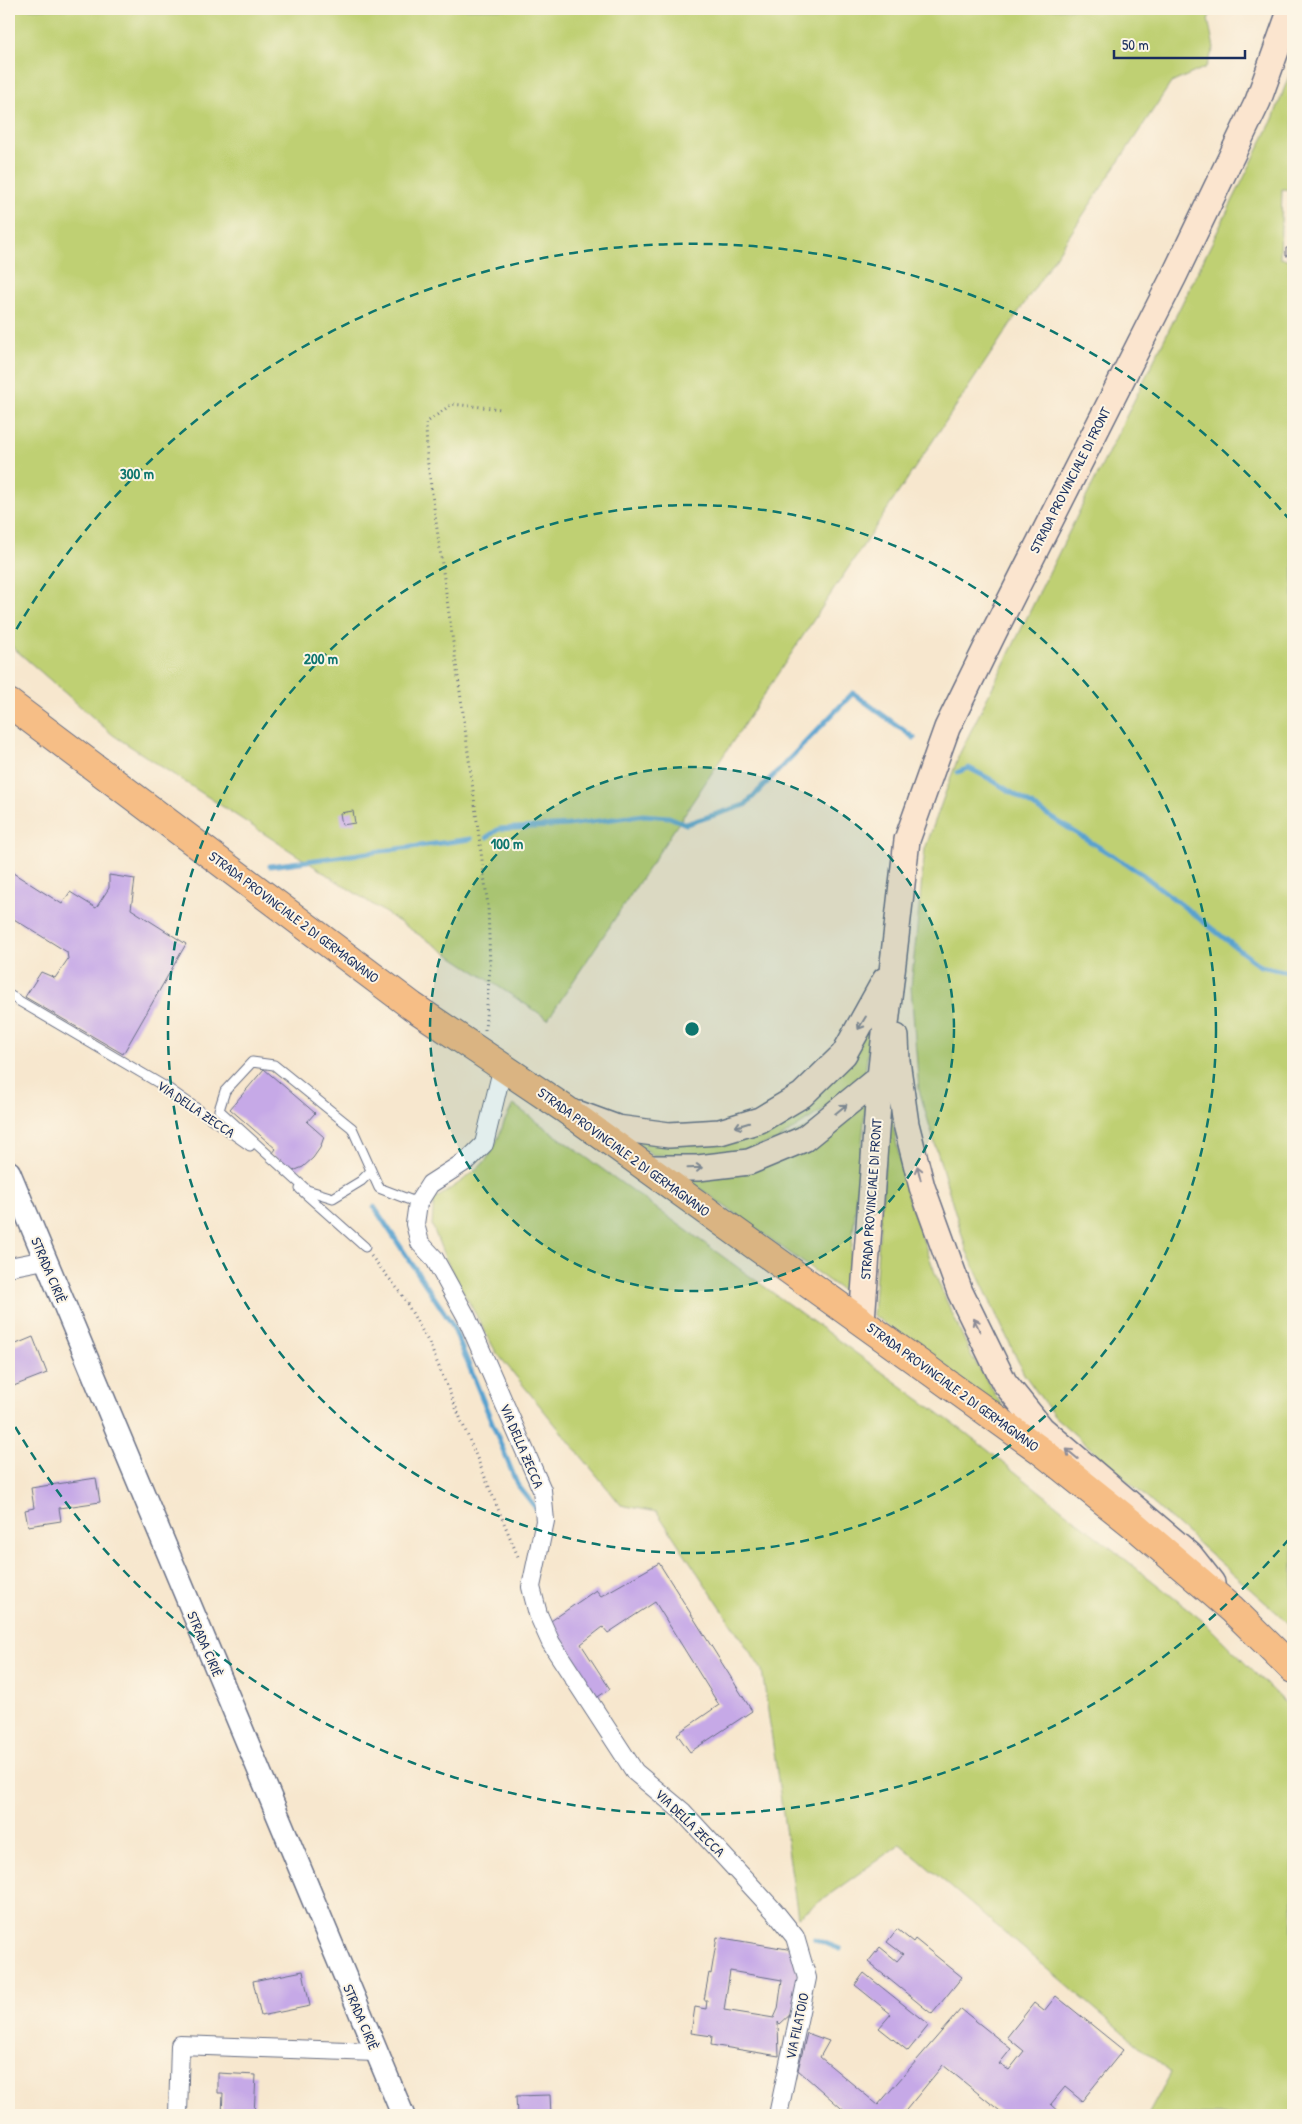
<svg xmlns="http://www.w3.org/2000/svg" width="1302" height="2124" font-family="'Patrick Hand',sans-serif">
	<rect width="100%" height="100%" fill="#fcf5e5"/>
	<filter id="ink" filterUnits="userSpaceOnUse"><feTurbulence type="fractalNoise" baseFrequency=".02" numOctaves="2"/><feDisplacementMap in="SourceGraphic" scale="10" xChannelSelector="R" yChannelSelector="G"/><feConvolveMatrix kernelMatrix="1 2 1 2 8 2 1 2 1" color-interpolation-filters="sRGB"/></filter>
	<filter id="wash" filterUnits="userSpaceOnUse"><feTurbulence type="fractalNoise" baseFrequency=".0096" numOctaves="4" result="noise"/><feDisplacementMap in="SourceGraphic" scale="20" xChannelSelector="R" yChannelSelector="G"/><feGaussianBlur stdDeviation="1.12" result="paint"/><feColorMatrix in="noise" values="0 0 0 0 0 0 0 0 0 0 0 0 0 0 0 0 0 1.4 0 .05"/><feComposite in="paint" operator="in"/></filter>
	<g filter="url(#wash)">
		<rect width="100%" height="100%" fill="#f7e7ce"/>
		<path fill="#bfd073" stroke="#6d8068" d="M9 9H1214L1208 19 1214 48 1206 67 1171 83 548 1019 113 735 9 644Z
			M1293 65V190L1282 189 1280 258 1293 260V1627L1054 1416 1024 1374 967 1252 919 1090 911 987 925 849 959 755 1273 119Z
			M871 1028 865 1073 829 1106 777 1140 746 1150 718 1154 686 1155H653L634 1140 722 1141Z
			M866 1102 847 1294 688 1180Z
			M514 1105 966 1433 1203 1621 1293 1711V2115H1148L1171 2073 900 1844 798 1917 762 1670 657 1512 621 1505 496 1352 445 1258 432 1225 434 1200C448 1190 476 1173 486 1160 500 1143 501 1121 514 1105Z
			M889 1106 907 1195 939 1284 971 1355 1009 1417 873 1315Z"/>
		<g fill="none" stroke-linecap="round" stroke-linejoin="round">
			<path stroke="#58a2cf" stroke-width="5" d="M958 772 969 768 990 779 1142 874 1260 966 1293 973
				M487 837 499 829 568 825 643 815 669 817 686 824 745 805 853 693 914 738
				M270 866 471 839
				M374 1207 452 1324 517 1484 536 1508
				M815 1939 840 1949"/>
		</g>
		<g id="blocks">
			<path fill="#c6a9e7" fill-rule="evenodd" d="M1286 248H1293V255L1286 256Z
				M353 811 355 823 342 825 340 813Z
				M11 862 13 873 62 904 70 892 96 908 109 888V875L135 879 131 909 186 944 123 1054 25 997 41 972 55 978 68 959 67 952 9 916V863Z
				M264 1069 315 1113 307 1122 324 1137 320 1148 313 1158 303 1167 293 1171 272 1154 276 1149 230 1109Z
				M33 1337 47 1373 11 1387 9 1380V1347Z
				M96 1478 100 1502 59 1508 61 1521 28 1526 25 1510 34 1508 31 1488Z
				M659 1563 752 1711 690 1752 677 1734 719 1705 655 1602 608 1633 603 1627 581 1644 610 1689 593 1700 548 1623 596 1590 601 1596Z
				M897 1929 913 1942 915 1939 962 1977 932 2014 868 1962 880 1947 897 1961 903 1954 887 1942Z
				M717 1937 793 1950 798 1977 796 1998 793 2012 780 2024 778 2022 779 2056 711 2045 712 2036 691 2033 695 2007 706 2009 707 2000H704L709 1973 711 1974ZM730 1971 782 1980 778 2009 774 2018 724 2010Z
				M303 1971 310 2006 261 2016 253 1981Z
				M864 1973 929 2025 908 2051 879 2028 891 2014 855 1985Z
				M1056 1996 1123 2050 1082 2101 1065 2087 1051 2104 1063 2115H1005L943 2065 902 2115H849L798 2070 807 2033 829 2041 820 2057 878 2105 961 2009 1011 2049 999 2064 1009 2070 1024 2051 1007 2037 1034 2003 1044 2011Z
				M218 2073 256 2075 254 2115H222L223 2093H218Z
				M550 2095 551 2115H517L516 2096Z"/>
		</g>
	</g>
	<g filter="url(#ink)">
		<use href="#blocks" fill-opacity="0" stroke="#686f85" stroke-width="1"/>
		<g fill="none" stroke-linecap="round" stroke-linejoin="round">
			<g stroke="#686f85" stroke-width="11">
				<path id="service" d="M9 995 169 1089 250 1146
					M371 1171 361 1181 333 1198 307 1190 219 1110 225 1091 252 1062 274 1065 352 1128 379 1188 418 1203
					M300 1189 365 1247"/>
			</g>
			<g stroke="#686f85" stroke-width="20">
				<path id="minor" d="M503 1066 484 1144 469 1159 430 1184 418 1203 415 1224 420 1243 434 1258 466 1316 542 1490 545 1521 531 1587 538 1614 551 1643 635 1772 683 1812 775 1912 795 1937 807 1978 778 2115
					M9 1267 45 1260
					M178 2115 180 2045 376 2052"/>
			</g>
			<g stroke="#686f85" stroke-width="25">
				<path id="tertiary" d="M9 1172 403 2115"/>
			</g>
			<g stroke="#686f85" stroke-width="28">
				<path id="secondary" d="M896 1037 897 1061 906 1124 922 1187 960 1292 1004 1382 1042 1429 1190 1555 1212 1583
					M579 1114 617 1128 669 1135 720 1132 760 1120 802 1095 844 1054 885 980
					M646 1168H698L749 1162 804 1139 880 1077
					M862 1321 880 1077 907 840 947 728 995 630 1174 276 1258 101 1291 9"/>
			</g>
			<g stroke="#686f85" stroke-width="30">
				<path id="primary" d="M9 703 412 1006 565 1109 1040 1450 1135 1526 1232 1609 1293 1669"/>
			</g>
			<path stroke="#686f85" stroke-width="3" stroke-dasharray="1 4" stroke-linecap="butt" d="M485 1030 490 966 488 906 463 713 427 458 426 423 452 404 502 409
				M371 1256 401 1293 429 1343 519 1559"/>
			<use href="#service" stroke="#fff" stroke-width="9"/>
			<use href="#minor" stroke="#fff" stroke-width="18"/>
			<use href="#tertiary" stroke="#fff" stroke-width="22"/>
			<use href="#secondary" stroke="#fbe5cf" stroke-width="25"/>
			<use href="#primary" stroke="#f6be86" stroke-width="28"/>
		</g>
		<defs><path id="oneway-shaft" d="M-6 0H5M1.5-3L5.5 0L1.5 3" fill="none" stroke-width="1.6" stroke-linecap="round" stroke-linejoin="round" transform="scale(1.25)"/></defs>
		<g stroke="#8b8a96">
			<use href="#oneway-shaft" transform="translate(862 1023) rotate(121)"/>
			<use href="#oneway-shaft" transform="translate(841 1109) rotate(-39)"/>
			<use href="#oneway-shaft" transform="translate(742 1125) rotate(163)"/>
			<use href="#oneway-shaft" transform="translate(695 1168) rotate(-2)"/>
			<use href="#oneway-shaft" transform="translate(919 1173) rotate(-104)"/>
			<use href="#oneway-shaft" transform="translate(977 1325) rotate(-116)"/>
			<use href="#oneway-shaft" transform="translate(1072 1454) rotate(-140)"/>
		</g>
	</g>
	<circle cx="692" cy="1029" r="262" fill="#0f766e" fill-opacity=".12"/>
	<g fill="none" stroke="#0f766e" stroke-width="2.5" stroke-dasharray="9 6">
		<circle cx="692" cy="1029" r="262"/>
		<circle cx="692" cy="1029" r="524"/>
		<path d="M1289 1539A785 785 0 0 1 9 1416M9 642A785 785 0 0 1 1289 519"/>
	</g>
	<g text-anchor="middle" stroke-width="4" stroke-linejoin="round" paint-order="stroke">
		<g font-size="14" fill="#1b2f5e" stroke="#fcf5e5">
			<text transform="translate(1070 480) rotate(-63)" y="5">STRADA PROVINCIALE DI FRONT</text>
			<text transform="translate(294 917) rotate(37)" y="5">STRADA PROVINCIALE 2 DI GERMAGNANO</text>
			<text transform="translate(196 1109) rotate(34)" y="5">VIA DELLA ZECCA</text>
			<text transform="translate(624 1152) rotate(36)" y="5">STRADA PROVINCIALE 2 DI GERMAGNANO</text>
			<text transform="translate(871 1199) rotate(-86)" y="5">STRADA PROVINCIALE DI FRONT</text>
			<text transform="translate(49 1270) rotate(67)" y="5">STRADA CIRIÈ</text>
			<text transform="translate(953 1387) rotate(36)" y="5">STRADA PROVINCIALE 2 DI GERMAGNANO</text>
			<text transform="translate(522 1446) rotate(67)" y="5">VIA DELLA ZECCA</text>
			<text transform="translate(205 1644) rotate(67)" y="5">STRADA CIRIÈ</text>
			<text transform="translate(690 1823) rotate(44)" y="5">VIA DELLA ZECCA</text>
			<text transform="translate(361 2017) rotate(67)" y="5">STRADA CIRIÈ</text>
			<text transform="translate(797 2026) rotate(-78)" y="5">VIA FILATOIO</text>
		</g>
	</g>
	<circle cx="692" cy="1029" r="8" fill="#0f766e" stroke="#fcf5e5" stroke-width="2.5"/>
	<g font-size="15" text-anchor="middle" font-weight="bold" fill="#0f766e" stroke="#fcf5e5" stroke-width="4" stroke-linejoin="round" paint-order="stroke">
		<text x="137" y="479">300 m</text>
		<text x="321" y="664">200 m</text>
		<text x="507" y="849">100 m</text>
	</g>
	<rect width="1302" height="2124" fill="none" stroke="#fcf5e5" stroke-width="30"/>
	<path d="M1114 50v8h131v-8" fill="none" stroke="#1b2f5e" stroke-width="2.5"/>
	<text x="1122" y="50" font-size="15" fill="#1b2f5e" stroke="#fcf5e5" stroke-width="4" paint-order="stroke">50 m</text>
</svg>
